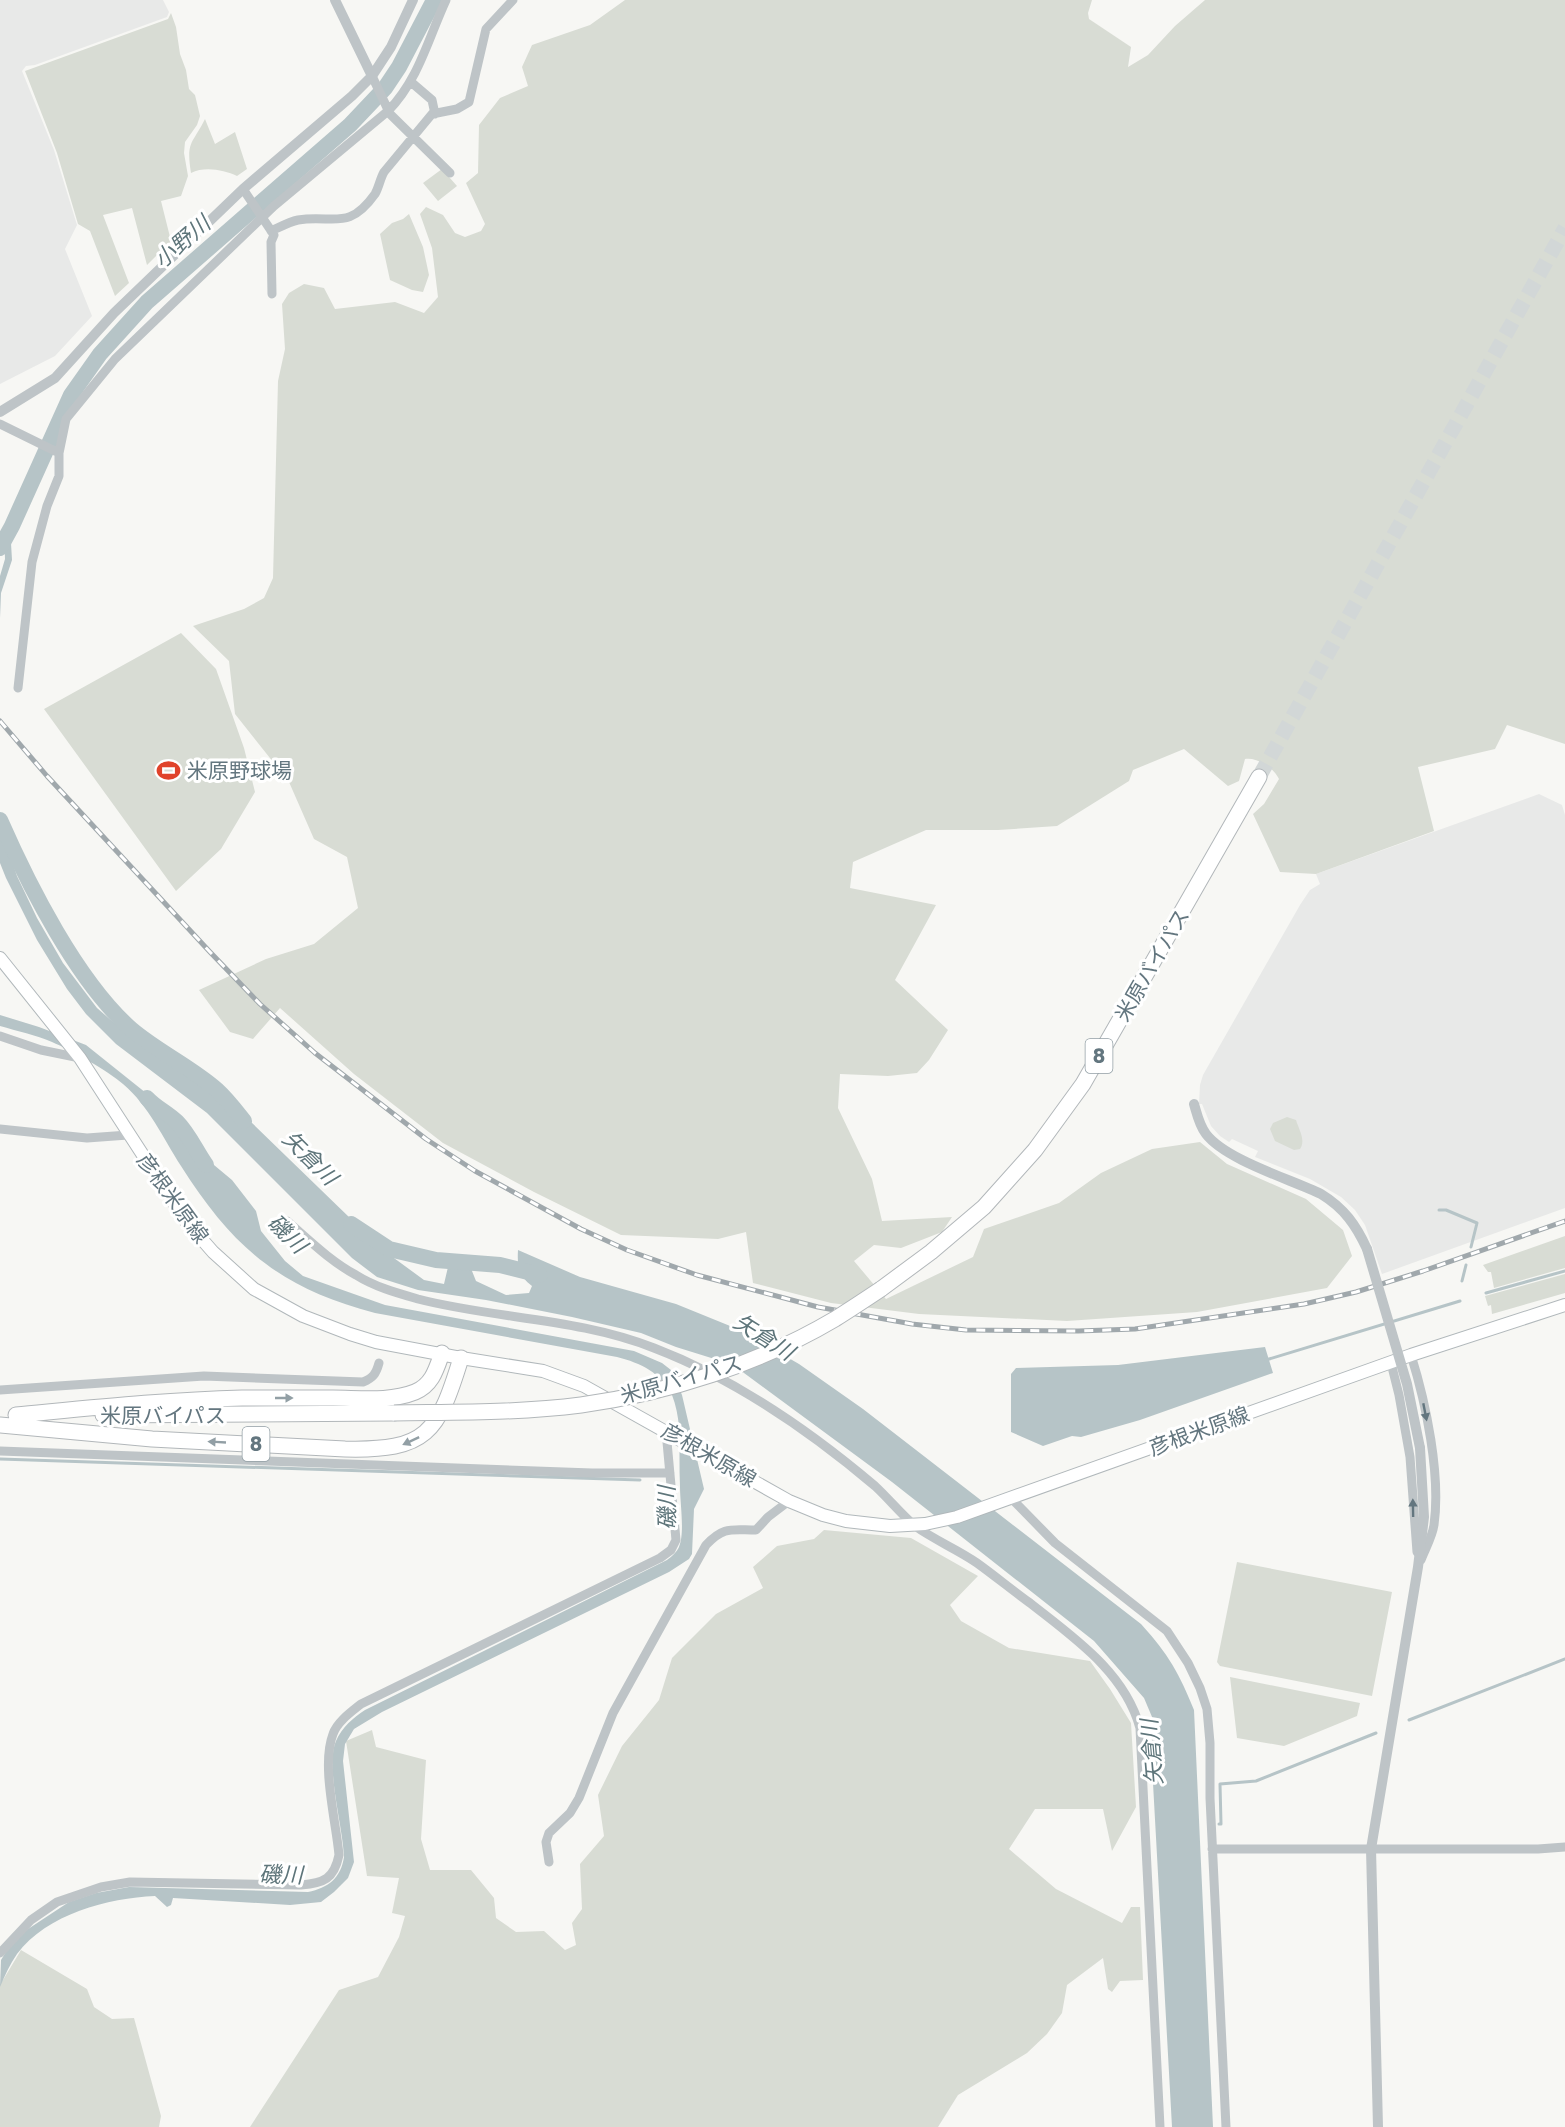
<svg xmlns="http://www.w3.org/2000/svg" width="1565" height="2127" font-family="Poppins,'Noto Sans JP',sans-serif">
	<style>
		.built { fill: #e8e9e8 }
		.green { fill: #d8dcd4 }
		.water { fill: #b6c4c7 }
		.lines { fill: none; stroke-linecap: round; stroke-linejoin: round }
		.stream { stroke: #b6c4c7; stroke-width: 3 }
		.river { stroke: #b6c4c7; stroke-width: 16 }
		.trunk-tunnel { stroke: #d2d7d7; stroke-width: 15; stroke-dasharray: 15 8; stroke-linecap: butt }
		.secondary-casing { stroke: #b1b8bb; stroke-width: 14 }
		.trunk-casing { stroke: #b2b7ba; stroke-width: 17 }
		.minor { stroke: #bec4c7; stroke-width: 9 }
		.tertiary { stroke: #bec4c7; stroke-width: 10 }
		.secondary { stroke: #fff; stroke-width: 12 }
		.trunk { stroke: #fff; stroke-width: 15 }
		.rail-casing { stroke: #a0a8ac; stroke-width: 5 }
		.rail { stroke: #fff; stroke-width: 3; stroke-dasharray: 9; stroke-linecap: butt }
		.trunk-bridge-casing { stroke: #b2b7ba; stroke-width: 17; stroke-linecap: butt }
		.tertiary-bridge { stroke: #bec4c7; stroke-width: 10 }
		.trunk-bridge { stroke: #fff; stroke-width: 15 }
		.oneway { fill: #929fa5 }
		.oneway2 { fill: #63767f }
		.labels { text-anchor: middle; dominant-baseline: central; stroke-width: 6; stroke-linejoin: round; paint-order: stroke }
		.shield { fill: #fff; stroke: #929fa5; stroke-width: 1.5 }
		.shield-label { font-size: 20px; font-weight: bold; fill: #63767f }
		.poi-label { font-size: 21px; fill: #63767f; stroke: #fff; text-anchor: start }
		.street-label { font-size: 21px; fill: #63767f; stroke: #fff }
		.water-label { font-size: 22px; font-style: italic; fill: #5e757a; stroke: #fff }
	</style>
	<rect width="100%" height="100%" fill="#f7f7f4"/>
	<path class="built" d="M0,0H163L169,12L167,17L35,65L26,66L22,71L54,150L77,225L65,249L92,316L55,356L0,384Z
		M1539,794L1562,805L1565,815V1208L1382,1274L1365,1225L1355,1210L1341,1197L1310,1179L1255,1157L1258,1151L1232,1139L1229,1142L1220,1136L1211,1126L1202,1104H1199L1200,1085L1203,1075L1300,905L1310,890L1320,884L1316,874Z"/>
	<path class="green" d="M625,0H1092L1088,13L1089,19L1131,47L1128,67L1148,55L1175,26L1205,0H1565V744L1507,725L1495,749L1418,767L1434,831L1316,874L1280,872L1253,814L1264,804L1279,779C1274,768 1257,757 1245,759L1239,781L1228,786L1184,749L1133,770L1129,781L1057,826L998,830H926L853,862L850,888L936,905L895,980L948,1030L929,1060L917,1073L888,1076L840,1074L838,1108L872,1179L882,1221L952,1217L942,1232L901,1248L874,1245L854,1261L886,1299L973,1257L984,1229L1059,1203L1101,1173L1152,1149L1200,1142L1227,1164L1306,1199L1343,1230L1352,1256L1327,1288L1197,1312L1067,1321L919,1314L831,1303L753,1283L746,1232L718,1239L621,1235L534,1192L443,1143L354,1074L280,1008L253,1039L230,1032L199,990L266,959L314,944L358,908L347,857L314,839L289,782L235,714L229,661L193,626L244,609L264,598L273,578L278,381L285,349L282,304L289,293L304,284L324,288L335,309L395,302L424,313L438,297L432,248L420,214L426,207L443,215L455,233L465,237L481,231L485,224L466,183L478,173L479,125L500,98L528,86L522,67L532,45L590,25Z
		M171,13L176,27L180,54L186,70L189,89L195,95L200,116L197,125L185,142L184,153L188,176L181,196L161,201L171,241L147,265L132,208L103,215L129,283L115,296L90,231L78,224L57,153L25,71L168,19Z
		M205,119L215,144L235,132L247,169L237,176C224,170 205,166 191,173C186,141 192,145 205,119Z
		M442,169L457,186L438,201L423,183Z
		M409,214L423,247L429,275L423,292L412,290L390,280L380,234L392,223L403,219Z
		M181,633L216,669L244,748L255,792L221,849L176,891L44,709Z
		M1287,1117L1296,1120C1299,1130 1306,1140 1300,1149L1294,1150L1275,1141L1270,1129L1273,1123Z
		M1565,1236V1268L1494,1288L1491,1272H1488L1483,1265Z
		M1565,1274V1293L1492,1314L1491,1305L1488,1306L1485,1296Z
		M824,1530L911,1538L978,1576L950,1605L961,1621L1009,1648L1090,1661L1110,1689L1131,1723L1136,1807L1112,1851L1103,1809H1035L1009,1849L1056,1889L1122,1923L1131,1907H1140L1143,1980L1120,1981L1112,1992L1108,1989L1103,1958L1067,1985L1062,2013L1047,2034L1027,2053L958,2095L938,2127H250L339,1990L378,1977L399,1937L405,1916L392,1913L399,1878L367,1876L346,1741L372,1730L376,1747L426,1760L421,1839L430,1870H471L494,1898L496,1918L516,1932L544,1931L565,1950L576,1945L572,1923L582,1909L580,1864L604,1836L598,1795L622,1746L659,1700L672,1658L716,1614L763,1588L753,1567L777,1546L814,1539Z
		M1237,1562L1392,1592L1372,1696L1220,1666L1217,1662Z
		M1230,1677L1360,1703L1357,1716L1284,1746L1237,1738Z
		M21,1950L87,1989L94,2007L112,2019L134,2018L161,2116L159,2127H0V1985Z"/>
	<path class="water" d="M10,526L12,560L1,593L0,618V576L5,559L4,530Z
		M0,835L6,843L17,876L37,918L63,963L97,1008L135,1041L208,1086L251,1122L383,1250L424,1280L444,1284L448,1267L461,1255L471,1259L472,1271L476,1281L506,1295L529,1293L532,1286C519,1276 517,1267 518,1250L580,1277L676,1304L740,1330L799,1364L863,1409L1141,1624C1169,1655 1179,1673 1194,1710L1213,2127H1172L1151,1747L1155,1724L1144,1698L1094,1641L892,1482L744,1373L737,1366L676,1347L641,1333L572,1317L486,1300L418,1290L377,1277L352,1258L207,1113L116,1044L86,1014L67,989L37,940L6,878L0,863Z
		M0,1015L39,1027L86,1045L146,1093L202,1155L232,1180L256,1211L261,1231L285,1261L303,1276L385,1305L634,1351L662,1363L671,1370L682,1395L704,1489L694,1509L692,1554L689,1559L669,1572L382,1712L354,1729L345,1744L343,1761L354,1862L348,1878L334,1892L321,1902L290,1905L173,1898L171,1905L167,1907L155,1896C108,1898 47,1914 17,1954C10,1964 5,1975 0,1987L1,1960L9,1947L25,1931L69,1902L96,1893L129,1887L308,1892C328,1888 341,1878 344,1857C343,1827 325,1765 336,1741C342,1727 353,1718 365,1710L667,1560C671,1557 677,1552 679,1547C685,1533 680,1503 680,1487C679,1467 680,1447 679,1427C678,1416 676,1405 672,1395C661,1373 641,1363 617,1357L375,1313C280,1288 233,1248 181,1166C163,1138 149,1106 123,1084C108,1071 71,1050 52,1042C36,1035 17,1031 0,1026Z
		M1265,1347L1273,1373L1140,1420L1081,1437L1072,1436L1043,1446L1011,1432V1374L1016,1368L1118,1365Z"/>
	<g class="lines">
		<path class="stream" d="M1439,1210H1446L1477,1223L1471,1247
			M1462,1281L1466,1265
			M1486,1293L1565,1271
			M1266,1360L1460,1301
			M0,1459L640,1480
			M1409,1720L1565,1659
			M1219,1824H1221L1220,1784L1256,1781L1376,1733"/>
		<path class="river" d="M0,548L12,526L71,395L100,354L147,302L350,125L385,88L399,67L434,0
			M0,820C29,886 77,981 131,1029C158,1052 191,1067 217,1090C227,1099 236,1111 244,1121
			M147,1098C156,1108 167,1112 177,1122C189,1134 196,1151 206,1165
			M351,1224L389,1249L436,1260L500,1265L540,1275"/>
		<path class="trunk-tunnel" d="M1259,777L1565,228"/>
		<defs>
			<path id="secondary" d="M0,958L80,1058L185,1220L213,1252L254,1289L303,1316L350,1334L376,1342L461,1358L543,1371L584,1386L789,1501L823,1515L846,1521L890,1526L925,1524L957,1517L1411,1355L1565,1305"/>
			<path id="trunk" d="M881,1289L931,1252L984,1207L1035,1150L1083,1084L1259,777
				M16,1415C91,1408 166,1400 242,1398C273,1398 303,1398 333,1398C359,1398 390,1402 415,1392C432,1385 436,1370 442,1353
				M103,1415L394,1413
				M0,1425L152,1439L345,1449C427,1451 438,1433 461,1358"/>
		</defs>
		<use href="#secondary" class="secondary-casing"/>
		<use href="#trunk" class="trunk-casing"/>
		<path class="minor" d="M372,76L390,114L450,173
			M411,82L432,100L435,114
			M243,189L274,235L271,242L272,294
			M271,231C280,227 289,222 298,220C333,214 348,232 375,194C379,187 380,179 384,172L432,114L457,109L469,102L486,29L513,0
			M0,424L59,453
			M18,688L32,562L47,506L59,476V453L66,419L115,359L274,206L388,111C419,79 428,39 446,0
			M0,1036L41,1050L80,1058
			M0,1129L87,1138L128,1135
			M287,1221C309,1240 330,1261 356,1275C375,1287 397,1293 418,1299C495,1319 579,1318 654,1348C735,1379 809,1430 875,1486C889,1499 901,1514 915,1526C934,1540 957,1549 977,1563C995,1576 1012,1590 1030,1603C1073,1637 1125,1672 1140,1728L1160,2127
			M1411,1355C1426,1403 1441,1475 1434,1525C1432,1538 1425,1549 1421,1560
			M1391,1363L1399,1395L1410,1457L1417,1552
			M0,1390L204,1376L363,1382C373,1378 376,1374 379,1363
			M0,1451L592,1473H670
			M1011,1498L1055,1543L1167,1631L1188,1663L1200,1688L1207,1709L1210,1743V1798L1226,2127
			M1212,1849H1538L1565,1847
			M549,1862L546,1842L549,1833L570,1813L579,1798L613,1713L706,1545C724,1526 731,1530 756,1530L768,1517L789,1501
			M0,1953L31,1920L57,1902L101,1887L130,1882L301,1885C324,1883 334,1879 339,1855C336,1821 321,1765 333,1734C337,1722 351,1712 361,1704L660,1558L671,1550L676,1540L666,1431"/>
		<path class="tertiary" d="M335,0L372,76
			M0,412L55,378L114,313L243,189L352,96L372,76L391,47L413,0
			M1194,1104C1197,1114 1199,1125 1206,1134C1226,1160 1290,1179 1321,1194C1344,1208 1356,1225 1367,1249
			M1378,2127L1371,1849L1418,1567L1424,1517L1420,1448"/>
		<use href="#secondary" class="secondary"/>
		<use href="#trunk" class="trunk"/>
		<defs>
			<path id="rail" d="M0,721L47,776L210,952L260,1004L315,1053L426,1139L475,1171L581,1229L627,1250L697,1275L818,1307L912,1324L966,1330L1078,1331L1135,1329L1304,1304L1356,1292L1423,1271L1565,1221"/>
		</defs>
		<use href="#rail" class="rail-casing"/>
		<use href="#rail" class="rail"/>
		<defs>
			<path id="trunk-bridge" d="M394,1413C456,1412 519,1413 581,1405C668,1393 759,1364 835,1319C851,1309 866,1299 881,1289"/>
		</defs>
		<use href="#trunk-bridge" class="trunk-bridge-casing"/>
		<path class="tertiary-bridge" d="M1367,1249L1407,1384L1420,1448"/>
		<use href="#trunk-bridge" class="trunk-bridge"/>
	</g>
	<defs><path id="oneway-solid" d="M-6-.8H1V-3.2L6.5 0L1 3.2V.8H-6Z" transform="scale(1.5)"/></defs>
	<g class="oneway">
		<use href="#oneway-solid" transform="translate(284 1398)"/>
		<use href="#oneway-solid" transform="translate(411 1441) rotate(155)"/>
		<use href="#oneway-solid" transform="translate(217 1442) rotate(-177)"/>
	</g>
	<g class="oneway2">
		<use href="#oneway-solid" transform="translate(1425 1412) rotate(79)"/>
		<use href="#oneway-solid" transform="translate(1413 1508) rotate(-91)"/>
	</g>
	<defs>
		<symbol id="stadium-bare" viewBox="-9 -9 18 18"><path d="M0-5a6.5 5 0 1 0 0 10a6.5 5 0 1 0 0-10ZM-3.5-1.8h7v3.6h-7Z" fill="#e0432b" stroke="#fff" stroke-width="2.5" paint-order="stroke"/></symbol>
	</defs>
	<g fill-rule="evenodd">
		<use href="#stadium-bare" x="152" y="754" width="33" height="33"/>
	</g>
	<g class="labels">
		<g class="shield">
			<rect x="1085.5" y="1039" width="27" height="34" rx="4.5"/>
			<rect x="242.5" y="1427" width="27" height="34" rx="4.5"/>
		</g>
		<g class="shield-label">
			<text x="1099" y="1056">8</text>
			<text x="256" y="1444">8</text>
		</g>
		<g class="poi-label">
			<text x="187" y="770">米原野球場</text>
		</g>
		<g class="street-label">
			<text transform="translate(1152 965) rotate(-60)">米原バイパス</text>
			<text transform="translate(173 1198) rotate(54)">彦根米原線</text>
			<text transform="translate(681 1379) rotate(-16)">米原バイパス</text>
			<text x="163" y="1415">米原バイパス</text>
			<text transform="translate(1199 1431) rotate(-20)">彦根米原線</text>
			<text transform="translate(709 1455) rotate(30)">彦根米原線</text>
		</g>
		<g class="water-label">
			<text transform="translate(182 242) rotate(-41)">小野川</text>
			<text transform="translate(310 1158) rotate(45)">矢倉川</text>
			<text transform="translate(287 1234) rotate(44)">磯川</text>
			<text transform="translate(764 1337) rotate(32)">矢倉川</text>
			<text transform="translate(667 1508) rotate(-91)">磯川</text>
			<text transform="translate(1152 1752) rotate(-95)">矢倉川</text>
			<text transform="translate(281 1875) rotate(1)">磯川</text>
		</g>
	</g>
</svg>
